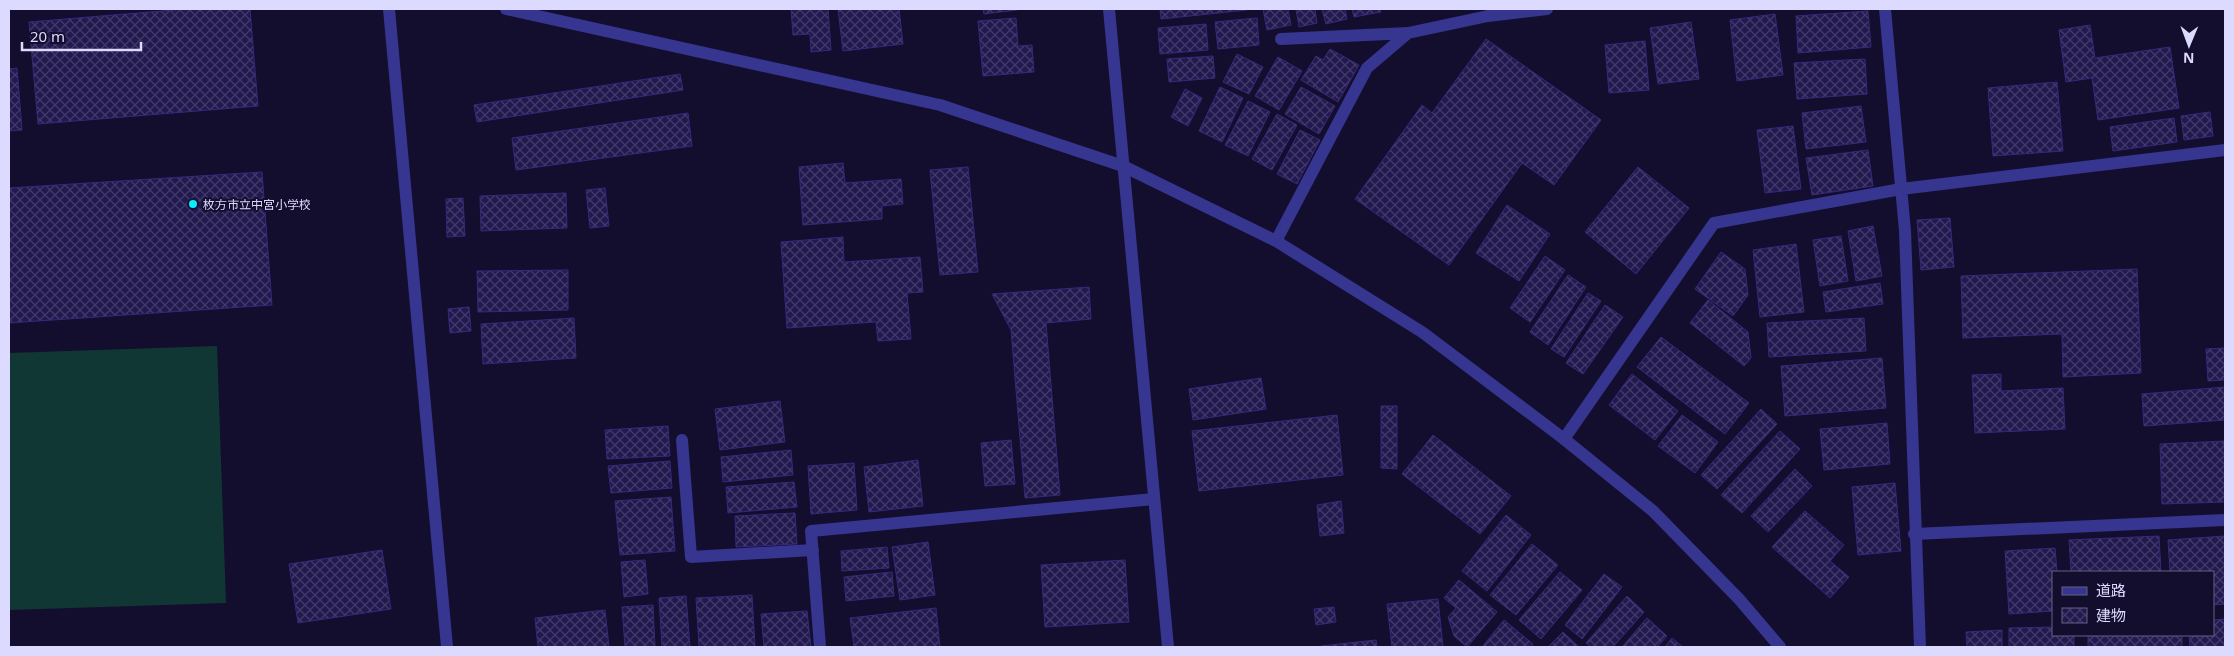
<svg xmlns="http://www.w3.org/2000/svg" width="2234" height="656" font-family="'Noto Sans','Noto Sans JP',sans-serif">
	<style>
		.pitch { fill: #113735 }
		.building { fill: url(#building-cross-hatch); stroke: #37287e }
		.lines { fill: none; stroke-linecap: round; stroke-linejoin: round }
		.service { stroke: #363590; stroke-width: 12 }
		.minor { stroke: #363590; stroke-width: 12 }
		.tertiary { stroke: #363590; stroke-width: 12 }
		.poi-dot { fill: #06eeff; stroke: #130e2d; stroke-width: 2 }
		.labels { text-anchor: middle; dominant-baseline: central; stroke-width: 4; stroke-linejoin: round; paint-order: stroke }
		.poi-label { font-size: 12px; fill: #dddaff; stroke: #130e2d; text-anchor: start }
	</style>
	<defs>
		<pattern id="building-cross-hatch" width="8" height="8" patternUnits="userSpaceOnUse" patternTransform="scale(1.25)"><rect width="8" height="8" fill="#22194f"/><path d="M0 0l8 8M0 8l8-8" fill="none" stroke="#423a69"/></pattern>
	</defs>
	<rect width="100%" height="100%" fill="#130e2d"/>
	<path class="pitch" d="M217,346L226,603L9,610V353Z"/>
	<path class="building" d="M186,9H250L258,106L38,124L29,22Z
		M791,9H828L831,50L811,52L810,34L793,35Z
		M838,9H899L903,44L843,51Z
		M983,9H1016L1017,10L984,14Z
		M1160,9H1247V10L1161,19Z
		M1263,9H1288L1291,25L1267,30Z
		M1296,9H1315L1317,23L1299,27Z
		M1322,9H1345L1347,19L1326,24Z
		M1352,9H1380L1381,12L1354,17Z
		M1868,11L1871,47L1798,53L1796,16Z
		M1775,14L1783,75L1737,81L1730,20Z
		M1016,18L1018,46L1032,45L1034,72L983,76L978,21Z
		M1257,18L1259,45L1218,49L1215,22Z
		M1691,22L1699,79L1658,84L1650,28Z
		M1206,24L1208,50L1160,54L1158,28Z
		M2090,25L2095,58L2170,47L2179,108L2098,120L2092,78L2066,82L2059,30Z
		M1486,39L1601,120L1554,185L1522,163L1449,265L1355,199L1422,105L1432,113Z
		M1645,41L1649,90L1609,93L1605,45Z
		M1330,49L1359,65L1338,102L1301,80L1316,56L1323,60Z
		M1237,54L1263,67L1249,94L1223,82Z
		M1213,56L1215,78L1169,82L1167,59Z
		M1278,57L1302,71L1279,110L1255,96Z
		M1865,59L1867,94L1797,99L1794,63Z
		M17,68L22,130L9,131V69Z
		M680,74L683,90L477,122L474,105Z
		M2057,82L2063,151L1993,156L1988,88Z
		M1220,87L1243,98L1222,142L1199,131Z
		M1301,87L1335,106L1319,134L1285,114Z
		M1185,89L1202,98L1188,126L1171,117Z
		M1248,101L1270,112L1248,156L1225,145Z
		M1861,106L1866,142L1806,149L1802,113Z
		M2210,112L2213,136L2184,140L2181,116Z
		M688,113L692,146L516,170L512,138Z
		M1277,114L1297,125L1272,170L1252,159Z
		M2174,118L2177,142L2113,151L2110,127Z
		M1793,126L1801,189L1765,193L1757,130Z
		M1300,130L1320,140L1297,184L1277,174Z
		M1868,150L1873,186L1812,195L1806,158Z
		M843,163L845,183L901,179L903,204L882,206V219L803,225L799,167Z
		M968,167L978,272L940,275L930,170Z
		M1638,167L1689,208L1636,274L1585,232Z
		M262,172L272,305L9,323V188Z
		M605,188L609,226L590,228L586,190Z
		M566,193L567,228L481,231L480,196Z
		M463,198L465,236L447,237L446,199Z
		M1507,205L1550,234L1519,281L1476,253Z
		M1950,218L1954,267L1921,270L1917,220Z
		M1873,226L1882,276L1856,281L1848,231Z
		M1841,236L1848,281L1820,286L1813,240Z
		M843,237L844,262L920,257L923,292L907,293L911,339L878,341L876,322L787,328L781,242Z
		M1796,244L1804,312L1760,317L1753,250Z
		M1721,252L1745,269L1748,295L1733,316L1695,289Z
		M1545,256L1565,270L1530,322L1510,308Z
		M2137,269L2141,373L2063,377L2062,334L1963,338L1961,276Z
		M568,270V310L478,312L477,271Z
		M1568,275L1586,287L1548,345L1530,332Z
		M1880,283L1883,304L1826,312L1823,292Z
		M1089,287L1091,319L1046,323L1060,495L1025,498L1011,330L992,294Z
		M1588,293L1601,301L1564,357L1551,349Z
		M1708,300L1748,332L1751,358L1744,366L1690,323Z
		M1605,305L1623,317L1583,374L1566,363Z
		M469,307L471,331L450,333L448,309Z
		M574,318L576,358L483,364L481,324Z
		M1864,318L1866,351L1769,357L1767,323Z
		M1661,337L1749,403L1725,434L1637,367Z
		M2225,348V380L2208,381L2206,349Z
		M1882,358L1886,408L1785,416L1781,366Z
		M1632,374L1678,411L1655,440L1609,405Z
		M2001,374V391L2063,388L2065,429L1975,433L1972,375Z
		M1261,378L1266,409L1193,420L1189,389Z
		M2225,387V420L2144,426L2142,394Z
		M780,401L785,442L720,450L715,409Z
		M1381,406H1397V469L1381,468Z
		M1761,409L1777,424L1717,489L1701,475Z
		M1337,415L1343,475L1199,491L1192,431Z
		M1682,415L1718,442L1695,473L1658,446Z
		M1887,423L1890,464L1824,470L1820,429Z
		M668,426L670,456L607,459L605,430Z
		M1780,431L1800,449L1742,513L1721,495Z
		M1433,435L1511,496L1480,534L1402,474Z
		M1011,440L1015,484L985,486L981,443Z
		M2225,441V502L2162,504L2160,444Z
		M791,450L793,475L723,482L721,457Z
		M918,460L923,506L869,512L864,467Z
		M670,461L672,488L611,493L608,466Z
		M854,463L857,510L811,514L808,466Z
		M1795,469L1812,486L1768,532L1751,516Z
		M794,482L797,507L728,513L726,487Z
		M1895,483L1901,551L1858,555L1852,487Z
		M671,497L675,551L620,555L615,501Z
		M1341,501L1344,533L1320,536L1317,505Z
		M1805,511L1844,545L1830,561L1849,577L1830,598L1772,547Z
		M795,513L797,544L736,547L735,516Z
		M1506,515L1531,535L1487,591L1462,571Z
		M2159,536L2161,572H2071L2069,540Z
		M2225,536V604L2213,605V572H2170L2168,540Z
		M928,542L935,595L900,600L892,547Z
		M1532,544L1558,565L1516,615L1490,595Z
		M887,547L889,568L842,571L841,551Z
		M2055,548L2057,572H2053V611L2009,614L2005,551Z
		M382,550L391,609L298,623L289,564Z
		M645,560L648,594L624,597L621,562Z
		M1125,560L1129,622L1045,627L1041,565Z
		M892,572L894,596L846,601L844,577Z
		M1560,572L1582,590L1541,639L1519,620Z
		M1604,574L1622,587L1582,639L1565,625Z
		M1459,580L1497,612L1467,647L1454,636L1448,617L1456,608L1444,598Z
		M752,595L755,647H699L696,598Z
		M686,596L690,647H662L659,598Z
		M1627,596L1644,612L1613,647H1591L1586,643Z
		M1438,599L1443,647H1392L1387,604Z
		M653,605L655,647H625L622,607Z
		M1334,607L1336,622L1316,625L1314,609Z
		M936,608L940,647H854L850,618Z
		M605,610L609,647H538L535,618Z
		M807,611L811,647H764L761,614Z
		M1647,618L1667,636L1657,647H1622Z
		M2225,619V647H2190L2189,635H2213V620Z
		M1504,620L1533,644L1531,647H1482Z
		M2053,627V635H2074V647H2009V628Z
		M2002,630V647H1967L1966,632Z
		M1563,632L1579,647H1548Z
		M2088,635H2182V647H2088Z
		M1672,638L1683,647H1665Z
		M1376,640L1377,647H1321V646Z"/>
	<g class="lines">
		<path class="service" d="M1281,39L1408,33
			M1276,241L1367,68L1408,33L1488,16L1547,9
			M1914,534L2225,520"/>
		<path class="minor" d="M389,9L447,647
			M506,9L940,105L1123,166
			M1885,9L1905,231L1920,647
			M1564,439L1714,223L1901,189L2225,150
			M682,440L691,557L813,550
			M820,647L811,531L1154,499"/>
		<path class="tertiary" d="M1109,9L1168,647
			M1123,166L1276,241L1422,332L1564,439L1653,511L1739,599L1780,647"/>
	</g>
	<circle class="poi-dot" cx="193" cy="204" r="5"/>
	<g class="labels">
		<g class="poi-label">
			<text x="203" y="204">枚方市立中宮小学校</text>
		</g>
	</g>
	<rect width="2234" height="656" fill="none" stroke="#dddaff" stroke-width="20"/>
	<rect x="2052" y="571" width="162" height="65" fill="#130e2d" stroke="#646081"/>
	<rect x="2062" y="587" width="25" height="8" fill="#363590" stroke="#646081"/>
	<text x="2096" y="596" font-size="15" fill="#dddaff">道路</text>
	<rect x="2062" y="608" width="25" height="15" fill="url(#building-cross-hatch)" stroke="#646081"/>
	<text x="2096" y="621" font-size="15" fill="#dddaff">建物</text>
	<g transform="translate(2189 45) rotate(181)" stroke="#130e2d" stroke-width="4" paint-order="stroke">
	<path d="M0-4L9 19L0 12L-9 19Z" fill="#dddaff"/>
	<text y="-8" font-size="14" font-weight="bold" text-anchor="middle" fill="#dddaff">N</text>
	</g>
	<path d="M22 42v8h119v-8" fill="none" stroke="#dddaff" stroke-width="2.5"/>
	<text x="30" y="42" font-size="15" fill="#dddaff" stroke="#130e2d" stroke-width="4" paint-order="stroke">20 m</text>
</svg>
